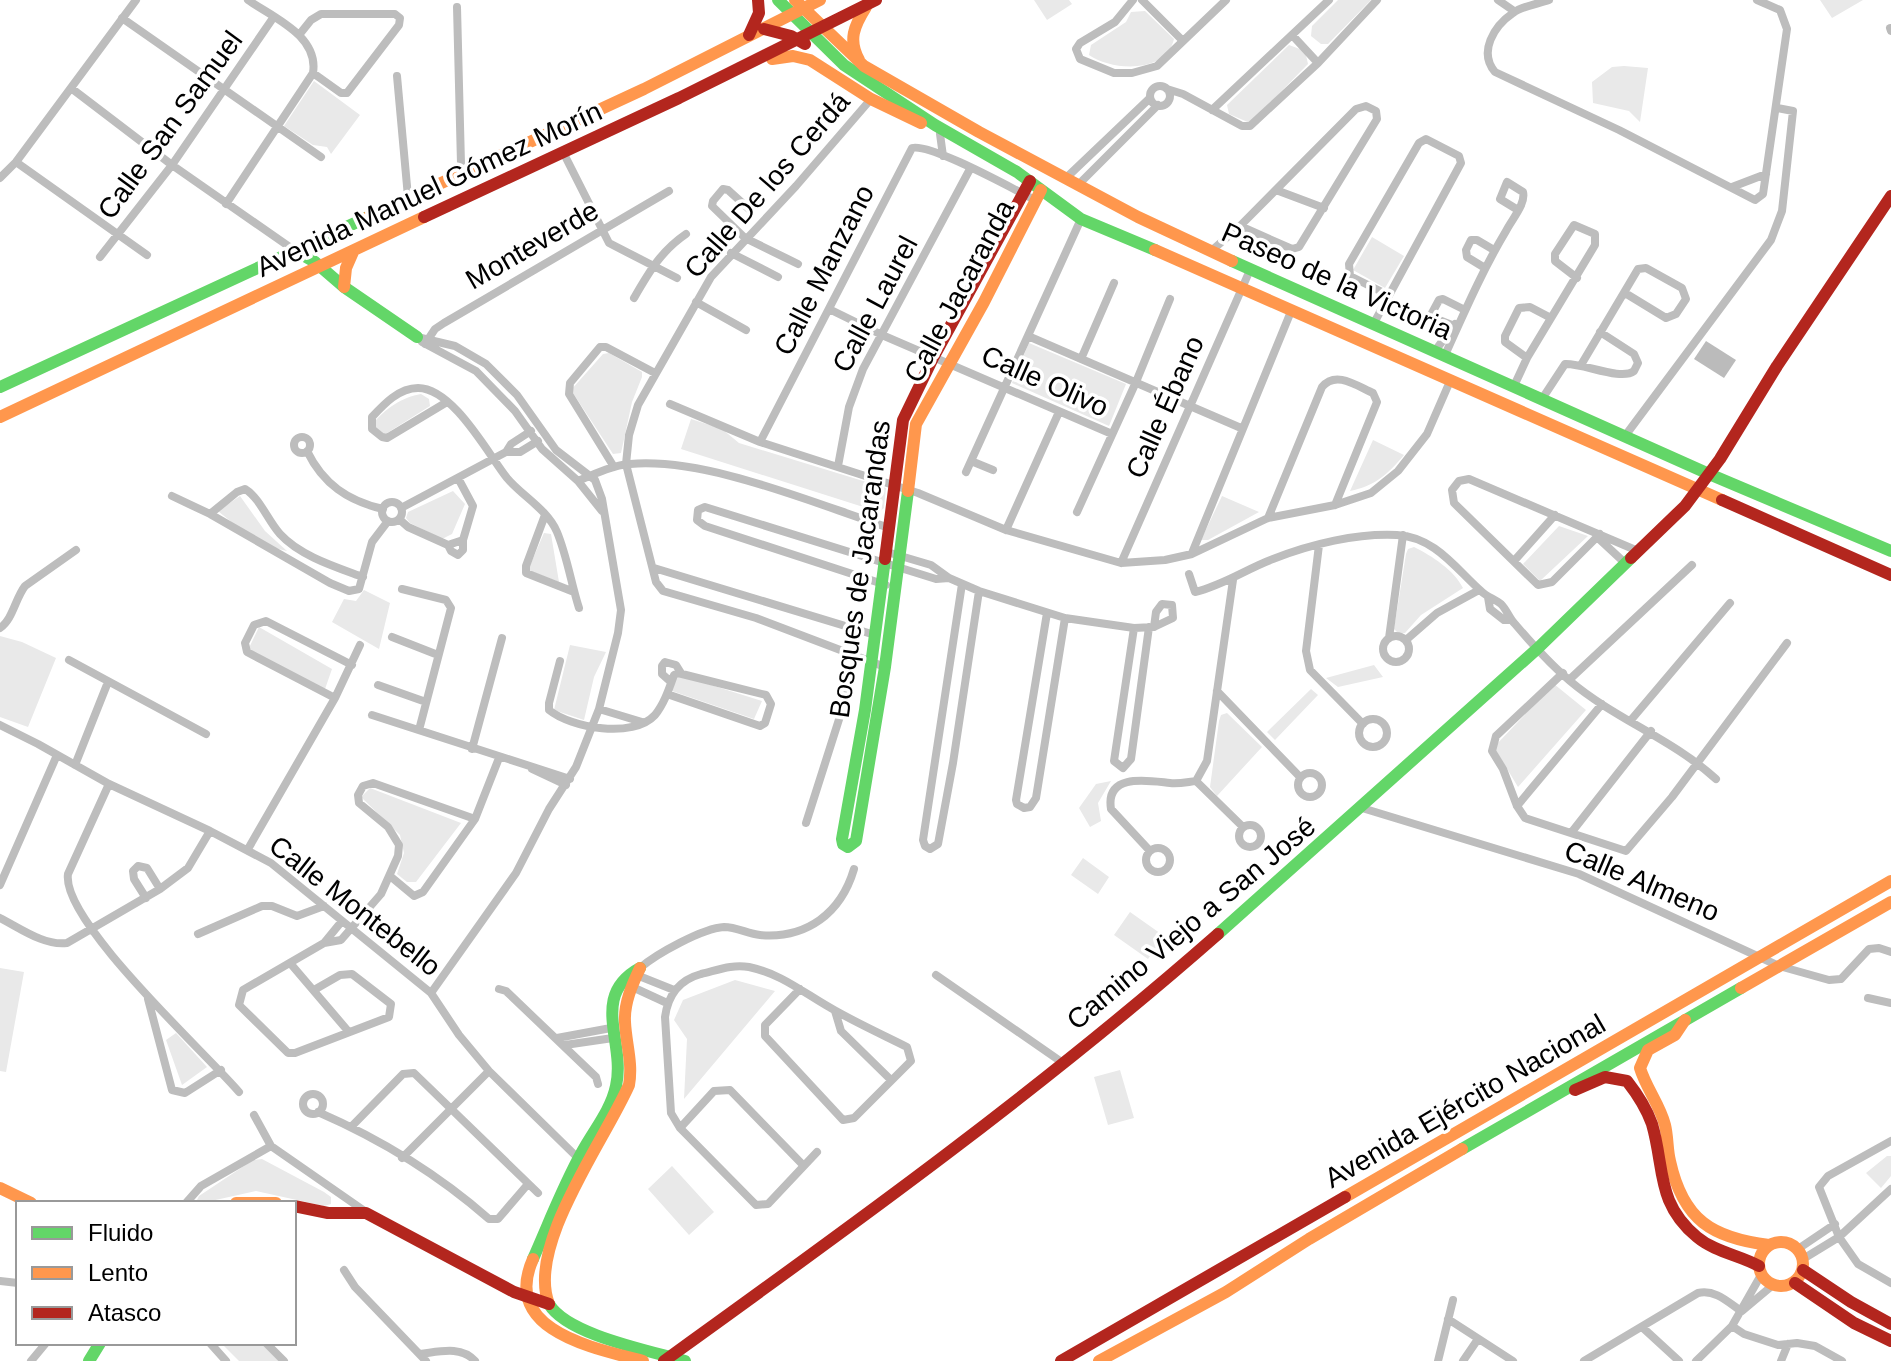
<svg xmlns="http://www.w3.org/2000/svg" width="1891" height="1361" font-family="Helvetica,sans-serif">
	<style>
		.green { fill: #e9e9e9 }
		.water { fill: #bbb }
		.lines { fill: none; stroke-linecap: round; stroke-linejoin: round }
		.canal { stroke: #bbb; stroke-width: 8 }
		.street { stroke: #bdbdbd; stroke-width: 8 }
		.fast { stroke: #63d668; stroke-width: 12 }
		.slow { stroke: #ff974d; stroke-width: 12 }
		.jam { stroke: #b3261e; stroke-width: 12 }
		.labels { text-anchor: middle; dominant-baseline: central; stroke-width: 7; stroke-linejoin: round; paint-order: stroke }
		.street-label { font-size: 28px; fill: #000; stroke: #fff }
	</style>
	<rect width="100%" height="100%" fill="#fff"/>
	<path class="green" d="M1034,0H1069L1072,4L1047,20Z
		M1338,0H1371L1328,44H1321L1311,36L1312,26Z
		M1820,0H1863L1832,18Z
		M1145,11L1174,39C1166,74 1112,71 1089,55L1091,45L1126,22L1131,12Z
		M1289,45L1305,51L1308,64L1250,123L1229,114L1227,105Z
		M1624,66L1648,68L1640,122L1629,111L1593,103L1592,82L1612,67Z
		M314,81L360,115L331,154L327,147L313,145L284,126Z
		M1372,237L1404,256L1385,288L1353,270Z
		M1029,343L1126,384L1109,426L1012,383Z
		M609,353L642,372V377L632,402L621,453L613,454L571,390L603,354Z
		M421,394L429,399L430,406L384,435L374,429L373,424C384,409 403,397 421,394Z
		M691,419L722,429L739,443L886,488L884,508L879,512L681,449Z
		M1373,440L1404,455C1388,474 1375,486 1350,491Z
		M453,491L465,504L452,534L442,539L410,523L406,518L408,512Z
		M240,496L265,531L287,551C263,547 237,527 218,511Z
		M1222,496L1259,512L1208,540H1201Z
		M1559,526L1588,536L1540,581L1523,564Z
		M544,533L551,534L559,582L528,570Z
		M1414,547C1432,556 1454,570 1463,588L1421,615L1405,633H1398L1394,629L1406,554L1408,549Z
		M364,590L390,603L379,649L332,622L344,599L356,601Z
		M259,627L332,669L325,689L248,650Z
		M0,636L22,642L56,658L28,727L0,717Z
		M570,645L606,652L594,677L584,720L554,710Z
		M1374,665L1383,677L1338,687L1326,678Z
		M676,674L762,701L754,719L672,691Z
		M1554,684L1586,710L1518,787L1494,747Z
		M1311,689L1318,695L1275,740L1267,732Z
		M1227,713L1262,747L1217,796L1210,787L1219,721L1221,715Z
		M1111,781L1098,803L1101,821L1090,827L1079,808L1096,784Z
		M370,788L461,823L416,882H407L397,874L404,853L400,835L361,797Z
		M1083,858L1109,877L1098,894L1071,875Z
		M1130,912L1164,936L1148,959L1114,935Z
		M0,968L24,972L6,1072L0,1071Z
		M735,980L775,991L684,1099L687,1039L674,1020L683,1000Z
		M176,1033L207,1067L182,1085L166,1040Z
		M1120,1070L1134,1118L1108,1125L1094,1077Z
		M1887,1156H1891V1176L1881,1188L1866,1173Z
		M262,1159L324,1192L331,1197V1204L324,1206L256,1191L202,1203L197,1200L199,1196L253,1160Z
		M672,1166L714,1212L689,1235L648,1189Z
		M221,1343H261L279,1361H239Z"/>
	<path class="water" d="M1706,341L1736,360L1724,378L1694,359Z"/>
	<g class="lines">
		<path class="canal" d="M1890,28L1891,31"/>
		<path class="street" d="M1133,0L1115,22L1080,43L1076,49L1080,59L1114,73H1132L1157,66L1226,0
			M1142,0L1183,41
			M1498,0L1514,11
			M1549,0C1538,4 1522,6 1513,13C1494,26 1478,52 1495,72L1619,130L1755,200L1763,194L1787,29L1780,10L1757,0
			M457,7L461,164L464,172
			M122,18L321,157
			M299,35L311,20L321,14H395L400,18L399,25L347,93H341L313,73
			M1293,36L1318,63
			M397,76L408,197
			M1150 96a10 10 0 1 1 20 0a10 10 0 1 1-20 0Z
			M71,88L172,165L294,250
			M1167,89L1183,94L1242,126H1250L1318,63L1377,0
			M871,99L796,186L711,277L638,405L629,435L626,464L656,582L663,591L756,618L885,667
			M1212,110L1329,0
			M940,134L943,156
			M563,152L609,243L677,278
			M16,162L147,255
			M0,178L16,162L136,0
			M1066,178L1150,98
			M1078,185L1158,105
			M1732,187L1766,174
			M1276,190L1324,208
			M226,204L313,73C319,36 274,18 248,0
			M749,209L728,190L723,189L713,201L712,206L745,238L798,264
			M1210,252L1240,226L1356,109L1366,106L1376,111L1377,119L1299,247L1292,249L1240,226
			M731,253L778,277
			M100,257L172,165L273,18
			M1485,268L1467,257L1466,250L1471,240H1477L1494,250
			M634,298C649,272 661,251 686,234
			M696,302L746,330
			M829,309L882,335L1112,434
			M1374,323L1461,163L1459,156L1426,139L1419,143L1349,264L1350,276L1388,295
			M1457,327L1434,318L1432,313L1439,300L1443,299L1465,310
			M1028,336L1241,428
			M417,337L455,346L486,364L517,395L556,450L595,480L602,499L621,610L618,633L599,709L576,767L549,809L516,873L431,993
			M422,342L476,371L515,411L542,449L578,481L602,511
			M425,344L435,329L444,323L669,191
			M1435,351L1455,324
			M1445,355C1464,313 1482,271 1506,231C1512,219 1526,204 1523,192L1507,182L1500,199L1518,210
			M1527,358L1505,342V336L1519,308L1530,307L1551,318
			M1081,359L1114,283
			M1581,365L1638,269L1646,268L1682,288L1686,299L1676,314L1666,318L1625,293
			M1514,386L1527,358L1595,245V234L1574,225L1555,254V261L1577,278
			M1542,399L1565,364C1583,363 1621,381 1634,371L1638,363L1634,354L1600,332
			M447,402L387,438L382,437L372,429V417C384,404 399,388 418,388C453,388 488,454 507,478C522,496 547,509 557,532C567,556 571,583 579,608
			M670,404L760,442L918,493L1006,530L1121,563L1165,560L1192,554L1268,518L1335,505L1371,493L1398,471L1427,434L1451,379
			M1625,436L1771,240L1782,211L1793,111L1777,108
			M294 445a8 8 0 1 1 16 0a8 8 0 1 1-16 0Z
			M760,442L912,148C931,143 1013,189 1035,200
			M307,451C323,484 348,501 383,509
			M506,452H520L538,441
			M971,461L993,470
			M838,466L849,407L863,369L970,169
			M614,467L569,394L570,383L600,347H606L655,373
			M966,472L1081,219
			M578,481C594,474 613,465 630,464C707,457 815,504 890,528
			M172,496L210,514L330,583L349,591L359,589L372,542L388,521
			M382 512a10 10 0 1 1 20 0a10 10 0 1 1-20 0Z
			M401,508L506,452L511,444L531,431
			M1077,512L1136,382L1170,299
			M210,514L237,492L245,489C260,498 268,521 280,534C300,556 336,567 363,577
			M545,515L526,566V573L574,592
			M1268,518L1322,387C1336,370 1357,386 1373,393L1377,402L1335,505
			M399,519L408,527L448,545L463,540L473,506L458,478
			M1006,530L1059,412
			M1600,534L1552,582L1538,585L1454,503L1452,490L1459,481L1469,479L1638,551
			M1597,537L1625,563
			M448,545L451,551L458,555L463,550V540
			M1319,545L1306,651L1310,670L1363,724
			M887,552L931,565L949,578L979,591L1065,618L1134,628L1154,627L1173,618L1172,605L1162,604L1156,612L1154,627
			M1192,553L1292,309
			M1514,561L1555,515
			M1121,563L1250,270
			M654,568L875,635
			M1189,574L1195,592C1224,585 1246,569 1273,559C1311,544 1357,533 1397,535C1435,537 1456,569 1481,591C1487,597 1495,599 1501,604C1507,610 1509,618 1515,624C1532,644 1550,664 1570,681C1615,719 1672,739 1716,779
			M962,584L923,840L925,846L930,849L938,844L953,763L979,591
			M886,585L705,526L697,520L698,510L705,507L936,579L949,578
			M402,589L446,600L451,608L419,730
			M1488,597L1490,609L1504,620H1511
			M1047,613L1016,800L1017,804L1024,808L1030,807L1036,798L1065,618
			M0,628C13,619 15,599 25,586L76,550
			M1134,628L1114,761L1123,768L1131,759L1149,627
			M1383 649a13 13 0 1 1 26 0a13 13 0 1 1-26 0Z
			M392,637L438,655
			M1389,638L1403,535
			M1406,640L1437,613L1479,590
			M69,660L206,734
			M560,661L549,703V710C571,728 633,739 655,715C664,704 669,689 674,675L678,673L766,695L771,704L765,723L760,726L667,694
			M1563,673L1496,736L1492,751L1503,769L1517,806L1525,818L1626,851L1672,797L1787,643
			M1569,680L1692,565
			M671,682L662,674V666L665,662L676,665L681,673
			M378,685L426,702
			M1217,691L1300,777
			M335,698L247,652L245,643L254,625L266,621L352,665
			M599,709L642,722
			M372,715L570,779
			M1359 733a14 14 0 1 1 28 0a14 14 0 1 1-28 0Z
			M1631,720L1730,603
			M0,725L38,744L109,784L210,831L271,863L431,993L459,1035L489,1071L580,1160
			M472,749L502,638
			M75,765L108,682
			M532,769L566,785
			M1298 785a12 12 0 1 1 24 0a12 12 0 1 1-24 0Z
			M1196,781L1207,761L1233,580
			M1196,781L1243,827
			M109,784L68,874C61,921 206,1053 239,1092
			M1517,806L1602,704
			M1362,808L1579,874L1779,966L1829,980L1841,979L1869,949L1879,948L1891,952
			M806,823L849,688
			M1239 836a11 11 0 1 1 22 0a11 11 0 1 1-22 0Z
			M1571,833L1651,731
			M1146 860a12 12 0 1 1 24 0a12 12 0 1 1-24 0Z
			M248,849L335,698L360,645
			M1150,851L1111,809C1105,772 1150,781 1170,783C1179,784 1187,782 1196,781
			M390,876L414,896L423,892L475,819L499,758
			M0,885L57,755
			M146,898L134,879L133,871L138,866L147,868L160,889
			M0,918C20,928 44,946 67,943L160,889L188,868L210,831
			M198,934L262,906H272L297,916L324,906
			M324,943L342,921
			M290,963L348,1031
			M640,968C656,954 703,928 724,927C737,927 748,934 760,935C807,939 841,913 854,869
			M634,974L674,990
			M936,975L1063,1063
			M628,985L667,1003
			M499,989L506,991L596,1077L598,1084
			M800,989L765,1025V1036L843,1120L854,1118L911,1061L907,1047C883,1035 859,1024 836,1011C806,995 783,974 749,967C732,964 718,970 701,974C679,980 668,995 665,1017L671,1113L680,1128L756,1205L768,1204L817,1152
			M314,990L340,975L352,974L391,1004L389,1017L295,1053H288L239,1005L243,990L324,943L341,940L381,894L398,856L399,845L388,827L359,803L358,795L363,786L373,783L475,819
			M1868,998L1891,1003
			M148,999L172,1090L185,1093L221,1070
			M835,1011L841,1031L891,1080
			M557,1038L611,1028
			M565,1045L613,1038
			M303 1104a10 10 0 1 1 20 0a10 10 0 1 1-20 0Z
			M318,1112C380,1139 439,1175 489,1219H498L528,1184
			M254,1115L271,1146L366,1212
			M351,1127L403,1074L414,1073L538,1193
			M680,1128L714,1091L730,1090L803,1165
			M1891,1141L1828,1176L1819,1187L1839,1237L1858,1264L1891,1283
			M402,1158L489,1071
			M186,1203L201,1186L271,1146
			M1798,1249L1835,1224
			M1803,1259L1839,1237L1891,1189
			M344,1270L355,1287L426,1361
			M0,1281L18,1283
			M1742,1311L1773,1285
			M1448,1319L1513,1361
			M1732,1326L1744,1334L1778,1345L1797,1343L1815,1346L1842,1361
			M1642,1327L1679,1361
			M210,1343L226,1361
			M266,1343L284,1361
			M420,1354C438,1352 461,1345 475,1361
			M31,1361L46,1343
			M1438,1361L1453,1300
			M1463,1361L1478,1339
			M1584,1361L1698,1293C1715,1289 1728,1302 1741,1311
			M1696,1361L1732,1326L1761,1275
			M1781,1361L1788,1344"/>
		<path class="fast" d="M778,0L844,65L935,125L1017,172L1081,219L1155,250
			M294,250L315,262L344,287L417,337
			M1232,261L1709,474L1891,551
			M0,387L368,217
			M885,559L865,710L842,839L843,844L848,847L856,841L885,667L908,491
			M1218,934L1537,649L1631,558
			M1462,1149L1741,988
			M533,1259C549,1223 563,1186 582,1152C594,1130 611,1110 616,1086C626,1042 589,996 640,968
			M549,1304C567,1335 651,1351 685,1361
			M89,1361L100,1343"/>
		<path class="slow" d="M795,0L864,66L979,132L1138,217L1232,261
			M772,59L793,56L810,60L871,99L921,123
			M859,60C848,40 854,26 866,7
			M368,217L644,89L820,0
			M1155,250L1722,500
			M344,287L346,268L353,252
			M0,417L424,217
			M908,491L916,424L984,302L1041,190
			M1741,988L1891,902
			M1685,1020L1675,1035L1648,1050L1640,1068C1646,1088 1660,1105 1665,1125C1668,1137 1667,1149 1670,1161C1683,1220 1712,1238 1769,1245
			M0,1188L31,1203
			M1345,1197L1891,881
			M236,1203H276
			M1759 1264a22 22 0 1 1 44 0a22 22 0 1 1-44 0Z
			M533,1259C501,1331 594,1348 643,1361
			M549,1304C526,1246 605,1140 629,1085C633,1063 626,1044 625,1022C624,1003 632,985 640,968
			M1099,1361L1226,1292L1309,1239L1462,1149"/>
		<path class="jam" d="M764,29L791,36L805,44
			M749,35L759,13L758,0
			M424,217L679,98L876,0
			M1722,500L1891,575
			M1631,558L1685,506L1720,459L1777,366L1891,196
			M885,559L903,420L934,356L1030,181
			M1575,1090L1605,1077L1627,1081C1638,1095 1646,1107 1652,1124C1665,1169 1656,1203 1697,1237C1715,1252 1739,1255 1759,1266
			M294,1206L328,1213H366L514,1292L549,1304
			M1803,1270L1851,1302L1891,1324
			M1795,1283L1854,1323L1891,1341
			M664,1361C853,1225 1043,1088 1218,934
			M1061,1361L1345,1197"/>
	</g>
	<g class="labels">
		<g class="street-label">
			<text transform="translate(170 125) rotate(-54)">Calle San Samuel</text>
			<text transform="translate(767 185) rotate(-49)">Calle De los Cerdá</text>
			<text transform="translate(429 189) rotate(-25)">Avenida Manuel Gómez Morín</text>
			<text transform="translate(532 245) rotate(-30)">Monteverde</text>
			<text transform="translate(824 270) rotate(-63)">Calle Manzano</text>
			<text transform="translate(1337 281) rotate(24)">Paseo de la Victoria</text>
			<text transform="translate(959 291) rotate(-62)">Calle Jacaranda</text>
			<text transform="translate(875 304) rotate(-62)">Calle Laurel</text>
			<text transform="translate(1045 381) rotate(24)">Calle Olivo</text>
			<text transform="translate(1165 407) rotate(-66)">Calle Ébano</text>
			<text transform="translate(860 569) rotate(-82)">Bosques de Jacarandas</text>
			<text transform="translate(1642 881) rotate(23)">Calle Almeno</text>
			<text transform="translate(355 906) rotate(38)">Calle Montebello</text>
			<text transform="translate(1191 923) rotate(-40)">Camino Viejo a San José</text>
			<text transform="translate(1465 1101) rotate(-30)">Avenida Ejército Nacional</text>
		</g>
	</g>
	<rect x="16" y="1201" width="280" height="144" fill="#ffffff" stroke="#999999" stroke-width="2"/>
	<rect x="32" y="1227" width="40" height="12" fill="#63d668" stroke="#999999" stroke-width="2"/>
	<text x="88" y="1241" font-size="24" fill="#000000">Fluido</text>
	<rect x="32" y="1267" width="40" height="12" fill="#ff974d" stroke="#999999" stroke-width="2"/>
	<text x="88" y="1281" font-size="24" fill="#000000">Lento</text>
	<rect x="32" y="1307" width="40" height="12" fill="#b3261e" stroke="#999999" stroke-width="2"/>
	<text x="88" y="1321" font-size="24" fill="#000000">Atasco</text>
</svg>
